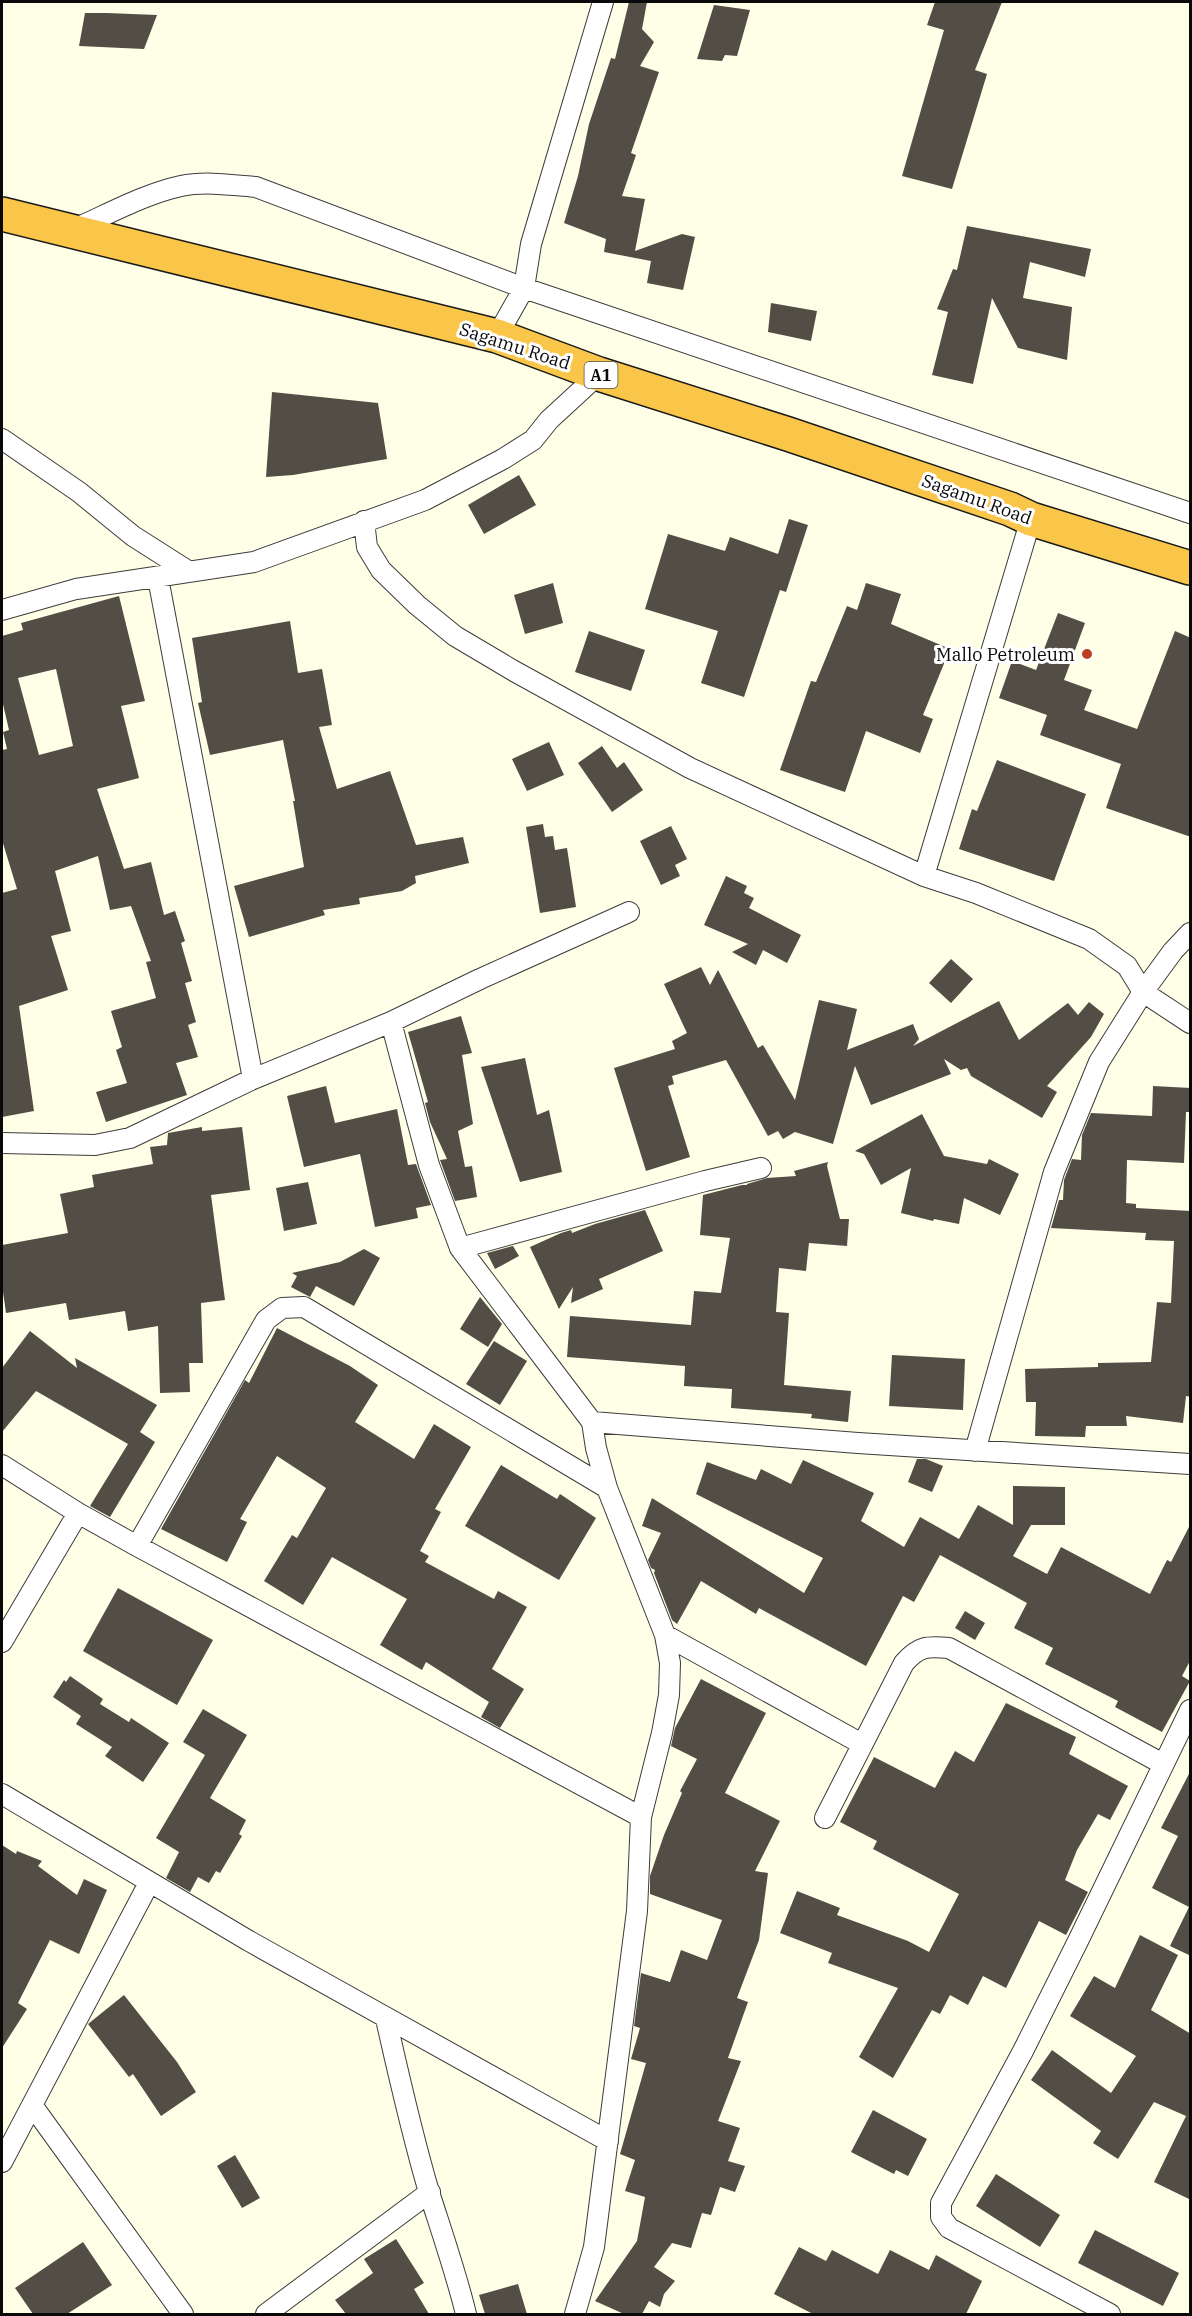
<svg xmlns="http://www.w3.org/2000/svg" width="1192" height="2316" font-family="'IBM Plex Serif',serif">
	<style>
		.building { fill: #524e46; fill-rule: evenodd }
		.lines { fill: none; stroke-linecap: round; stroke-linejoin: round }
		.street-casing { stroke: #3c3c3c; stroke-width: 22 }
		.highway-casing { stroke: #1a1a1a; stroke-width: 36 }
		.street { stroke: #fff; stroke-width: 20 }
		.highway { stroke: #f9c64a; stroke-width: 33 }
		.poi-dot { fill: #bc3f1f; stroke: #fff; stroke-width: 2 }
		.labels { text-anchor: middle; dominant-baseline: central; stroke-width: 6; stroke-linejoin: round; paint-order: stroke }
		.shield { fill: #fff; stroke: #535353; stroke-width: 1.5 }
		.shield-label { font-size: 16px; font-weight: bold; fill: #090909 }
		.street-label { font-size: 18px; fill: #090909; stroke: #fff }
		.poi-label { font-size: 18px; fill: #090909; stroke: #fff; text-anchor: end }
	</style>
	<rect width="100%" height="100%" fill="#feffe6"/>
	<path class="building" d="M629,2H647L642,29L654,42L640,66L659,72L631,153L636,155L622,196L645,199L635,251L682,234L695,237L683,290L647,283L651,261L604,252L606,239L564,223L578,176L589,124L611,58L615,59Z
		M935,2H1002L975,70L987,74L952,189L902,176L944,30L927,25Z
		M714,5L750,10L737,56L725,55L722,61L697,59Z
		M85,13H107L157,15L144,49L79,46Z
		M967,226L1091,249L1085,277L1030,262L1023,298L1072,307L1067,360L1018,348L992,298L973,384L932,375L948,312L937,309L953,269L957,270Z
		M771,303L817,311L811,341L768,332Z
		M272,392L378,403L387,459L293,475L266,477Z
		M519,475L536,505L484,534L468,505Z
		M789,519L808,525L786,592L780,590L744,697L701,683L718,631L645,609L668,534L725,551L730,537L778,554Z
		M553,583L563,623L525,634L514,595Z
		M866,583L901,594L891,624L950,649L923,715L933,719L920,753L866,731L845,792L780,770L811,681L816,682L847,606L857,610Z
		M119,596L145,701L121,706L139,778L97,789L124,869L151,862L164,915L175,911L185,941L181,943L192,981L185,983L196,1022L188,1025L198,1057L176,1063L187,1095L106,1122L96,1092L127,1083L116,1050L122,1047L111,1011L156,998L146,962L151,961L131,906L110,910L98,856L55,871L71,931L51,936L68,990L19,1006L34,1111L2,1117V893L17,889L2,840V750L7,749L3,732L9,730L2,700V636L23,630L21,623ZM56,669L73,746L39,755L18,678Z
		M1058,613L1085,623L1064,680L1092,690L1084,710L1137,729L1175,631L1191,638V837L1106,808L1121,764L1040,735L1047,715L999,698L1012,661L1036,670Z
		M290,621L298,673L322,669L332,725L319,727L337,789L390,771L416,845L463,837L469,863L415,876L416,883L402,891L359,898L360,904L323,910L325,915L249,937L234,886L304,867L293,801H295L283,740L210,755L198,703L202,702L192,638Z
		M589,631L645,650L631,691L575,672Z
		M549,742L564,775L527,791L512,759Z
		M602,746L617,768L624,762L643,790L612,812L578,763Z
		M997,760L1086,794L1054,881L959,849L972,809L977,811Z
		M543,824L545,837L553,836L555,850L567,848L576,907L540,913L526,827Z
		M671,826L687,859L675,865L680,876L661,885L640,841Z
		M726,876L747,886L744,893L754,898L749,908L801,935L787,963L763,950L756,965L732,952L748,944L704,925Z
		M951,959L973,979L951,1003L929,983Z
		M701,967L710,985L718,970L758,1048L763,1045L795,1100L819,1000L857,1009L847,1050L913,1024L919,1039L913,1046L999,1001L1019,1040L1068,1003L1078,1015L1089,1002L1104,1014L1091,1037L1047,1086L1057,1092L1042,1118L971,1076L967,1068L961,1070L944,1059L951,1074L871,1105L855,1066L833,1144L795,1132L783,1139L778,1131L768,1136L726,1060L672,1076L674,1084L668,1086L690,1157L646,1171L614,1068L675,1049L672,1041L687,1033L664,984Z
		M461,1016L472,1053L462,1055L473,1124L458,1131L465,1167L472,1166L477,1197L455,1201L440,1160L447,1159L430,1122L425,1103L428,1102L408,1032Z
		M525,1058L537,1115L549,1110L562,1172L520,1182L481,1067Z
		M326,1086L335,1123L397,1109L408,1165L416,1164L431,1205L416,1208L418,1218L375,1227L360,1154L304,1167L287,1096Z
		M1153,1086L1191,1088V1112H1186L1184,1163L1127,1160L1126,1203L1136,1204V1208L1191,1211V1397L1186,1396L1183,1423L1126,1416L1127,1426H1086L1085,1437L1035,1436L1036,1402H1026L1025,1369L1098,1367V1363L1151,1362L1157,1302L1171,1303L1174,1241L1145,1240L1146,1233L1051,1228L1059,1200H1063L1064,1180L1072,1159L1081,1160L1082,1135L1091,1113L1152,1116Z
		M922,1114L944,1156L987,1164L989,1159L1019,1174L1000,1215L964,1198L959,1224L934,1219L933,1221L901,1213L911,1168L881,1185L864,1154L855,1151Z
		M202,1127V1131L242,1127L250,1190L211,1195L225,1300L201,1303L203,1363H189L190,1392L160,1393L158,1326L128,1331L125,1311L69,1320L66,1303L6,1313L2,1285V1245L68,1233L60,1194L94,1187L92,1175L153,1164L150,1147L167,1145L168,1133Z
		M828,1162L827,1166L840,1219H849L847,1246L809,1243L806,1271L779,1268L776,1312L789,1313L784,1385L851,1391L848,1422L811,1418L812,1414L731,1408L732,1389L684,1386L685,1366L567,1357L570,1316L691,1325L694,1291L721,1293L730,1238L700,1235L703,1195L742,1185H747V1184L767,1178L796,1176L794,1171Z
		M308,1182L317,1224L284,1231L276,1188Z
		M645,1210L663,1251L599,1279L603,1289L571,1303L573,1287L559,1309L530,1247L561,1233L571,1230L572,1233L595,1224Z
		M513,1246L519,1256L495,1269L487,1253Z
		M364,1249L380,1258L354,1306L316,1286L310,1297L291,1287L297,1276L292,1273L340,1262Z
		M480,1297L502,1324L488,1347L460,1329Z
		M277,1328L350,1366L378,1385L355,1422L414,1459L434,1424L471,1447L435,1509L441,1512L420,1551L429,1556L425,1562L494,1599L498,1591L527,1607L492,1669L524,1689L500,1728L481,1717L489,1702L426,1662L422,1670L380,1645L407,1599L332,1557L303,1605L264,1581L292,1535L297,1538L326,1488L277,1456L240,1519L247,1522L227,1562L161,1529L245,1380L249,1383Z
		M30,1331L77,1368L75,1358L157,1405L140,1432L155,1442L110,1517L90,1506L128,1444L36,1391L2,1432V1368Z
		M494,1341L527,1361L500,1405L466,1384Z
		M892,1355L965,1359L963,1410L889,1406Z
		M917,1459H926L943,1466L932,1492L908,1482Z
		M803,1460L874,1493L861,1521L904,1547L920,1517L959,1539L978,1505L1013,1525V1486L1065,1487V1525H1031L1013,1556L1047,1574L1061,1547L1150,1594L1167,1560L1171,1562L1191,1523V1659L1182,1676L1190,1681L1162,1732L1115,1707L1118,1701L1045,1664L1053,1648L1014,1628L1027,1603L940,1555L914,1602L903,1596L866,1666L759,1608L756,1614L701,1581L677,1624L672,1620L654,1573L655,1570L651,1568L648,1560L661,1533L642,1526L652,1498L804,1593L823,1558L696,1494L707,1462L756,1480L761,1469L791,1484Z
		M501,1465L557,1499L560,1494L596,1518L559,1580L465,1526Z
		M118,1588L213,1640L177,1705L83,1651Z
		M965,1611L985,1623L975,1640L955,1628Z
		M70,1676L103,1699L100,1704L129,1722L131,1718L169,1743L143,1782L105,1756L112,1747L76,1724L81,1716L53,1697L64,1680L66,1682Z
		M701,1679L766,1713L725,1793L780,1821L755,1871L768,1873L759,1940L737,1998L748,2002L728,2058L741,2061L718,2121L740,2128L728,2161L745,2166L735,2192L720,2187L711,2215L702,2213L691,2248L672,2243L654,2267L675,2281L664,2294L660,2307L649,2301L642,2314H624L595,2301L637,2241L645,2197L625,2191L635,2160L620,2154L646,2063L631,2059L640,2028L634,2026L641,1973L670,1982L681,1950L707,1960L722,1920L650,1894V1876L664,1835L682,1793L680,1791L697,1759L671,1746L675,1728Z
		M1006,1703L1076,1737L1069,1754L1128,1786L1110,1820L1098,1814L1077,1850L1065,1880L1088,1892L1066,1935L1039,1921L1006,1988L983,1976L968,2005L950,1995L940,2014L932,2010L893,2078L859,2057L898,1988L828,1963L832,1953L780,1933L797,1891L840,1908L837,1915L908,1941L929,1952L959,1894L873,1849L877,1841L840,1822L874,1757L935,1788L955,1751L974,1762Z
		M203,1709L247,1735L210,1798L246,1820L239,1834L242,1836L220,1873L216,1871L209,1883L198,1877L190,1892L166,1878L179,1852L156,1838L205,1755L183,1742Z
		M1191,1770V1956L1170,1946L1189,1907L1152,1888L1178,1836L1161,1828Z
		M2,1845L16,1854L17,1851L42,1861L38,1866L77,1895L84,1879L107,1890L79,1954L50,1940L18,2003L27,2009L2,2048Z
		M1140,1935L1178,1955L1151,2010L1191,2034V2200L1154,2182L1186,2116L1154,2102L1118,2159L1093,2143L1101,2131L1031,2080L1052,2050L1111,2093L1136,2056L1070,2016L1094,1976L1115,1988Z
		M124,1995L177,2062L196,2092L161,2116L133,2074L129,2077L88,2024Z
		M873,2110L927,2139L908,2176L896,2170L894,2174L851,2152Z
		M235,2155L260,2198L242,2208L217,2166Z
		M996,2174L1060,2215L1040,2247L976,2206Z
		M1095,2230L1179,2273L1163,2306L1078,2263Z
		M396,2239L424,2283L414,2289L429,2314H346L335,2300L373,2273L364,2259Z
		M83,2242L112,2285L67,2314H33L15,2288Z
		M799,2247L826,2261L832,2250L878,2274L890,2250L929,2270L936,2255L982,2281L966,2314H813L774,2294Z
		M518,2284L527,2314H485L479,2295Z"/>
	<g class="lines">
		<defs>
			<path id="street" d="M72,230C107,215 144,194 181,186C205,181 232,185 256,187L524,288L1190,513
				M497,336L524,288L531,244L603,2
				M2,439L79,492L133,536L188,571
				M364,521L367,547L381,570L417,605L455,636L514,671L690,768L924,876L976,893L1089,939L1127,966L1143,992L1099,1062L1054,1172L975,1451
				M158,578L253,1079
				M2,610L76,589L254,562L425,500L503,459L533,440L549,420L599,374
				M924,876L1031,519
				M1190,933L1173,951L1143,992L1190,1023
				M391,1022L429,1165L460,1248L705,1181L761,1168
				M2,1143L95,1145L130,1138L253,1079L391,1022L480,979L629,912
				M460,1248L592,1422L596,1448L607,1488L665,1635L670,1663L669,1695L662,1733L641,1817L637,1911L594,2247L575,2314
				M592,1422L858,1443L1190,1464
				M2,1465L78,1513L137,1546L641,1817
				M137,1546L266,1320L282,1308L304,1307L607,1488
				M665,1635L862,1744
				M2,1642L78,1513
				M2,1794L249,1941L608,2141
				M825,1818L904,1663C919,1646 927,1646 949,1648L1163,1764
				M386,2019C399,2077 412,2135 429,2192C442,2233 456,2273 466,2314
				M32,2105L183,2314
				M2,2162L149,1883
				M266,2314L430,2192
				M1110,2314L949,2228L941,2217V2203L1023,2051L1078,1941L1190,1710"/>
			<path id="highway" d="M2,214L497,336L599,374L788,434L1010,509L1031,519L1190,568"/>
		</defs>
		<use href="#street" class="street-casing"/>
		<use href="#highway" class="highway-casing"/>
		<use href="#street" class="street"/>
		<use href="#highway" class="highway"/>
	</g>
	<circle class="poi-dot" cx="1087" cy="654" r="6"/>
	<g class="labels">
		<rect class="shield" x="584.5" y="362" width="33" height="26" rx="4.5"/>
		<g class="shield-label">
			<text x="601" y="375">A1</text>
		</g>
		<g class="street-label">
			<text transform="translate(515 346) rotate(18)">Sagamu Road</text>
			<text transform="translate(977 499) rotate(20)">Sagamu Road</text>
		</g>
		<g class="poi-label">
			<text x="1075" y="654">Mallo Petroleum</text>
		</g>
	</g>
	<rect width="1192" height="2316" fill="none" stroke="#090909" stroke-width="6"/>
</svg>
